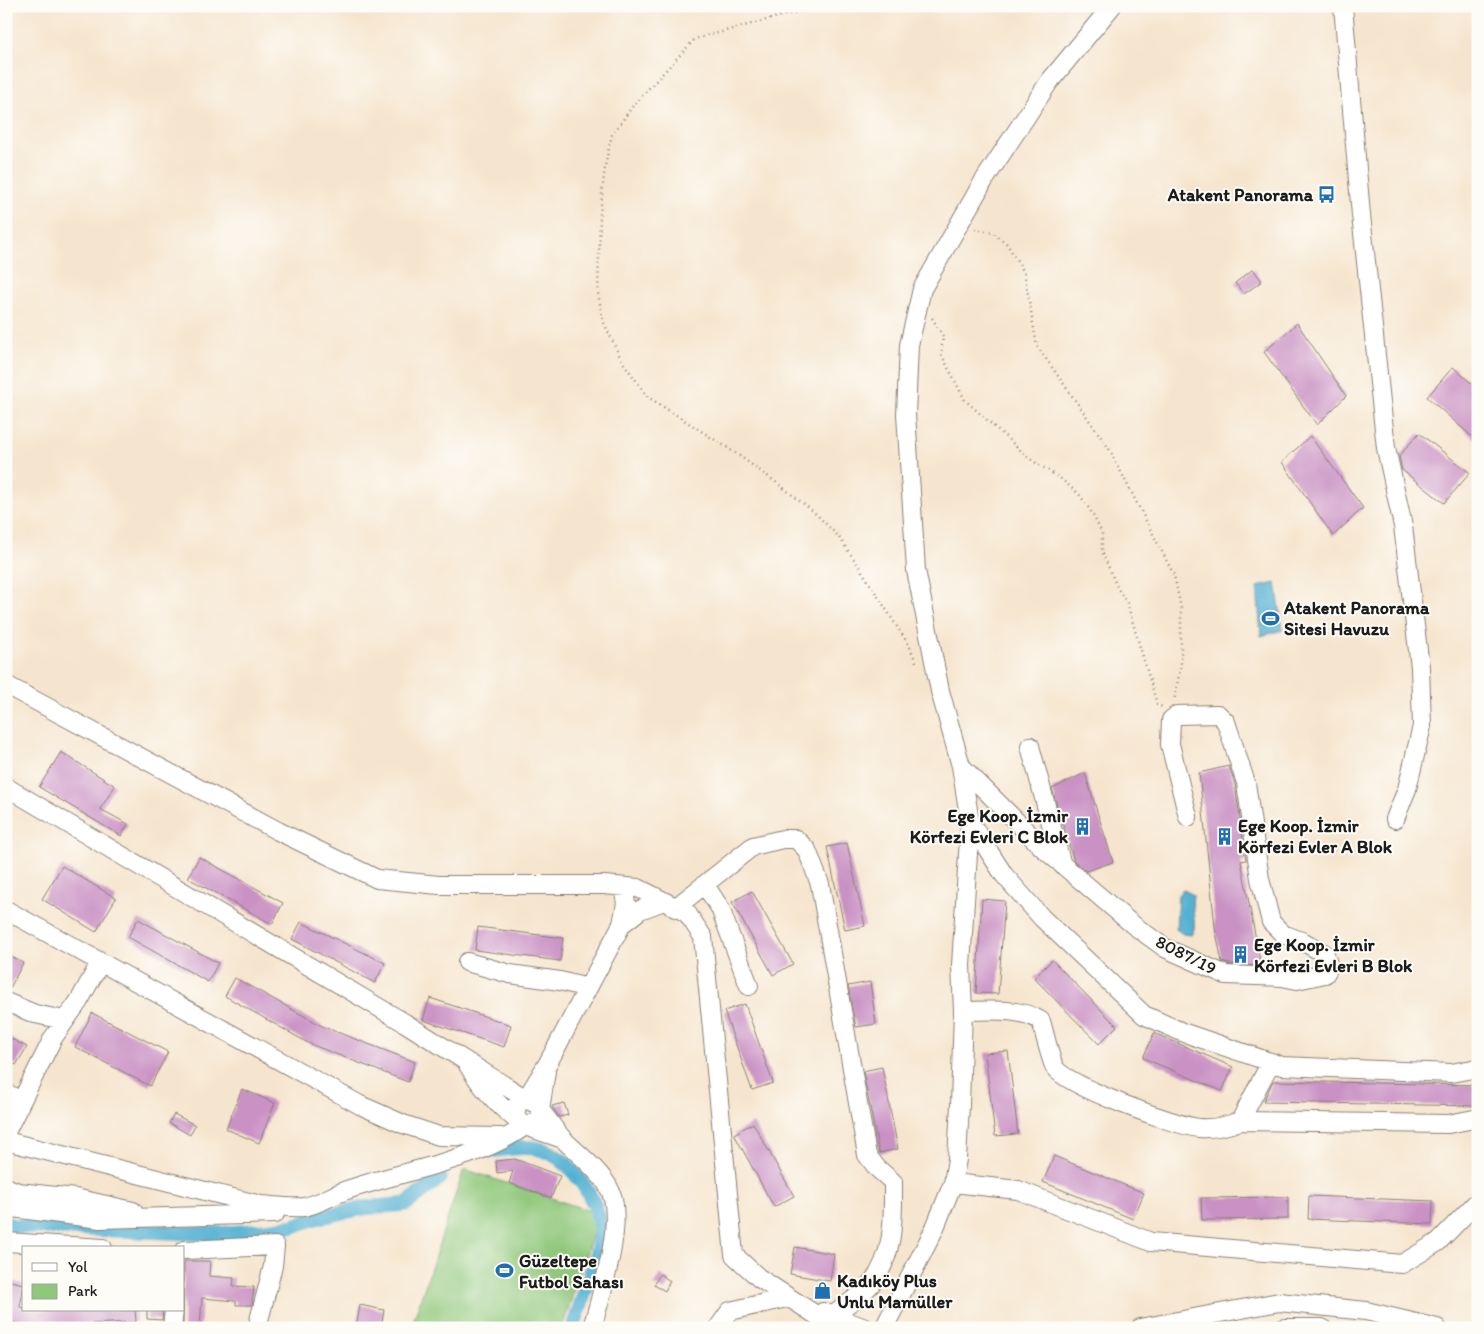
<svg xmlns="http://www.w3.org/2000/svg" width="1484" height="1334" font-family="Itim,sans-serif">
	<style>
		.green { fill: #90c87b; stroke: #56724c }
		.water { fill: #55b1d3; stroke: #386678 }
		.lines { fill: none; stroke-linecap: round; stroke-linejoin: round }
		.canal { stroke: #55b1d3; stroke-width: 15 }
		.building { fill: #c991c4 }
		.minor-casing { stroke: #898075; stroke-width: 20 }
		.path { stroke: #898075; stroke-width: 2.5; stroke-dasharray: 1 4; stroke-linecap: butt }
		.minor { stroke: #fff; stroke-width: 18 }
		.labels { text-anchor: middle; dominant-baseline: central; stroke-width: 4; stroke-linejoin: round; paint-order: stroke }
		.poi-label { font-size: 18px; font-weight: bold; fill: #1c1c1c; stroke: #fdfcf7; text-anchor: start }
		.street-label { font-size: 18px; fill: #1c1c1c; stroke: #fdfcf7 }
	</style>
	<rect width="100%" height="100%" fill="#fdfcf7"/>
	<filter id="ink" filterUnits="userSpaceOnUse"><feTurbulence type="fractalNoise" baseFrequency=".02" numOctaves="2"/><feDisplacementMap in="SourceGraphic" scale="10" xChannelSelector="R" yChannelSelector="G"/><feConvolveMatrix kernelMatrix="1 2 1 2 8 2 1 2 1" color-interpolation-filters="sRGB"/></filter>
	<filter id="wash" filterUnits="userSpaceOnUse"><feTurbulence type="fractalNoise" baseFrequency=".0096" numOctaves="4" result="noise"/><feDisplacementMap in="SourceGraphic" scale="20" xChannelSelector="R" yChannelSelector="G"/><feGaussianBlur stdDeviation="1.12" result="paint"/><feColorMatrix in="noise" values="0 0 0 0 0 0 0 0 0 0 0 0 0 0 0 0 0 1.4 0 .05"/><feComposite in="paint" operator="in"/></filter>
	<g filter="url(#wash)">
		<rect width="100%" height="100%" fill="#f6e5ce"/>
		<path class="green" d="M464,1169L599,1214L562,1328H411Z"/>
		<path class="water" d="M1276,583L1283,630L1261,636L1257,587Z
			M1183,889L1193,895C1190,909 1199,927 1191,935L1183,934L1176,929L1178,895Z"/>
		<g class="lines">
			<path class="canal" d="M489,1151C507,1149 529,1144 546,1151C571,1160 603,1206 600,1233C597,1264 582,1297 573,1328
				M6,1223L14,1226L215,1234L265,1230L294,1226L312,1219L363,1208L406,1204L440,1178"/>
		</g>
		<g id="blocks">
			<path class="building" d="M1253,269L1262,281L1244,294L1235,283Z
				M1297,323L1346,396L1317,425L1264,352Z
				M1453,367L1478,389V442L1427,397Z
				M1419,433L1470,473L1444,503L1402,470L1399,456Z
				M1310,436L1363,508L1333,536L1282,462Z
				M61,752L115,786L100,809L128,824L121,836L39,787Z
				M1229,766L1235,784L1246,860L1241,861L1261,966L1228,964L1222,962L1215,927L1199,773Z
				M1085,773L1113,862L1086,871L1074,861L1052,789Z
				M847,843L865,926L845,930L827,847Z
				M199,857L283,903L272,924L188,878Z
				M62,866L116,898L96,932L42,899Z
				M752,891L793,964L773,975L732,902Z
				M982,899L1005,901L998,994L976,993Z
				M138,919L218,963L208,982L128,937Z
				M301,922L385,963L375,983L292,939Z
				M478,927L563,938L560,961L475,950Z
				M6,954L23,963L8,992H6Z
				M1052,960L1117,1026L1099,1044L1034,978Z
				M235,978L324,1027L415,1062L408,1082L310,1044L225,996Z
				M870,982L876,1024L856,1027L848,986Z
				M430,998L511,1025L504,1047L423,1020Z
				M745,1004L773,1083L752,1090L724,1011Z
				M92,1013L168,1052L150,1086L75,1047Z
				M1154,1033L1233,1067L1222,1091L1143,1058Z
				M6,1036L27,1047L16,1065L6,1060Z
				M1008,1051L1018,1134L995,1136L985,1053Z
				M882,1067L898,1149L879,1153L863,1071Z
				M1273,1081L1478,1085V1106L1263,1102Z
				M242,1089L275,1103L259,1143L226,1129Z
				M564,1103L568,1115L559,1117L552,1106Z
				M174,1114L195,1125L190,1135L169,1123Z
				M753,1123L794,1196L774,1207L734,1134Z
				M1054,1156L1144,1193L1133,1219L1043,1182Z
				M515,1159L560,1176L551,1198L509,1183L513,1171L497,1173L496,1161Z
				M1309,1196L1433,1201L1432,1224L1308,1219Z
				M1288,1197V1219L1202,1220L1201,1198Z
				M795,1247L834,1254L830,1281L790,1274Z
				M184,1261H210L209,1276L234,1278L233,1286L254,1287L252,1305H236V1301L202,1298L200,1328H183Z
				M660,1274L670,1281L665,1291L654,1285Z
				M6,1280L24,1284L20,1307L24,1308V1310H135L136,1322L86,1324V1328H39L6,1321Z
				M360,1305L384,1310L381,1328H356Z
				M147,1310H163L162,1320L147,1319Z"/>
		</g>
	</g>
	<g filter="url(#ink)">
		<use href="#blocks" fill-opacity="0" stroke="#898075" stroke-width="1"/>
		<g class="lines">
			<defs>
				<path id="minor" d="M1343,6L1361,215L1386,448L1403,526L1420,667L1422,726L1407,789L1395,819
					M6,685L278,831L377,879L439,885H604L638,888L687,913L703,937L734,1255L759,1278L836,1328
					M1030,746L1062,865
					M961,766L1044,849L1132,924L1165,948L1226,975L1282,977L1297,980L1325,974L1329,967L1325,954L1304,942L1283,934L1271,922L1260,879L1246,783L1226,722L1218,714L1177,715L1171,720L1170,744L1188,817
					M6,787L405,1023L526,1099L548,1063L622,924L626,903L623,887
					M970,822L1004,875L1042,918L1144,1015L1182,1032L1282,1066L1451,1073L1478,1068
					M705,885L720,908L749,986
					M675,908L753,846L783,839H796L807,850L820,884L867,1155L877,1168L893,1182C893,1217 895,1254 872,1283C862,1295 845,1305 833,1316
					M6,910L360,1105L403,1124L439,1136L501,1137
					M622,924L640,910L664,901
					M467,962L510,974L560,981L588,988
					M6,1002L35,1014L64,1020L71,1012
					M963,1011C987,1011 1020,1007 1041,1021C1044,1031 1051,1062 1055,1068C1067,1086 1176,1126 1199,1128C1213,1129 1227,1126 1240,1121L1271,1062
					M468,1065C483,1090 501,1109 525,1126L534,1123
					M546,1071L540,1110C548,1119 555,1131 564,1140C579,1155 597,1168 608,1186C627,1216 601,1295 592,1328
					M6,1093L21,1101
					M515,1119L517,1104L526,1099L534,1103
					M1240,1121L1448,1124L1474,1119
					M6,1132L53,1038L79,1001L100,963
					M6,1141L261,1205C275,1206 290,1208 303,1207C319,1205 335,1193 350,1189C406,1170 476,1161 525,1126L563,1139
					M953,1183L1018,1190L1151,1242L1402,1264L1438,1242L1478,1201
					M6,1187L18,1192L75,1198L133,1211
					M6,1205L12,1208L100,1219L275,1214
					M6,1242L103,1248
					M184,1250L275,1246L273,1266L257,1328
					M823,1312L865,1328
					M172,1328L174,1310
					M718,1328L730,1311L787,1298L792,1300
					M884,1328L934,1230L953,1183L957,1159L960,1105L963,1011L961,965L970,822L961,766L940,691L916,570L906,414L909,345L922,289L983,182L1049,82L1112,6
					M1140,1328L1279,1302L1366,1311L1437,1328
					M1284,1328H1322"/>
			</defs>
			<use href="#minor" class="minor-casing"/>
			<path class="path" d="M819,6L695,39L635,103L612,135L605,166L600,214L598,293L603,321L622,361L648,397L737,454L777,483L814,512L838,536L856,562L910,647L917,664
				M975,229L992,232L1007,244L1024,272L1037,346L1108,447L1174,575L1181,608V664L1174,701
				M932,318L943,336L941,354L965,400L1030,459L1061,479L1079,494L1092,513L1102,533V552L1118,589L1127,603L1157,704L1162,707"/>
			<use href="#minor" class="minor"/>
		</g>
	</g>
	<defs>
		<symbol id="bus-bare" viewBox="-9 -9 18 18"><path d="M-5-6H5V4H4V6H2V4H-2V6H-4V4H-5ZM-3.5-4V0h7V-4ZM-3.5 1.2v1.5H-2V1.2ZM2 1.2v1.5H3.5V1.2Z" fill="#1f6fb2" stroke="#fdfcf7" stroke-width="2.5" paint-order="stroke"/></symbol>
		<symbol id="stadium-bare" viewBox="-9 -9 18 18"><path d="M0-5a6.5 5 0 1 0 0 10a6.5 5 0 1 0 0-10ZM-3.5-1.8h7v3.6h-7Z" fill="#1f6fb2" stroke="#fdfcf7" stroke-width="2.5" paint-order="stroke"/></symbol>
		<symbol id="building-bare" viewBox="-9 -9 18 18"><path d="M-4-6H4V6H1V3H-1V6H-4ZM-2.5-4.3h1.7v1.8h-1.7ZM.8-4.3h1.7v1.8H.8ZM-2.5-1h1.7V.8h-1.7ZM.8-1h1.7V.8H.8Z" fill="#1f6fb2" stroke="#fdfcf7" stroke-width="2.5" paint-order="stroke"/></symbol>
		<symbol id="shop-bare" viewBox="-9 -9 18 18"><path d="M-5-2.5h2.3a2.7 3.5 0 0 1 5.4 0H5L5.5 6h-11ZM-1.5-2.5h3a1.5 2.3 0 0 0-3 0Z" fill="#1f6fb2" stroke="#fdfcf7" stroke-width="2.5" paint-order="stroke"/></symbol>
	</defs>
	<g fill-rule="evenodd">
		<use href="#bus-bare" x="1314" y="182" width="25" height="25"/>
		<use href="#stadium-bare" x="1258" y="606" width="25" height="25"/>
		<use href="#building-bare" x="1070" y="814" width="25" height="25"/>
		<use href="#building-bare" x="1212" y="824" width="25" height="25"/>
		<use href="#building-bare" x="1228" y="942" width="25" height="25"/>
		<use href="#stadium-bare" x="492" y="1258" width="25" height="25"/>
		<use href="#shop-bare" x="810" y="1278" width="25" height="25"/>
	</g>
	<g class="labels">
		<g class="poi-label">
			<text x="1313" y="195" text-anchor="end">Atakent Panorama</text>
			<text x="1284" y="608">Atakent Panorama<tspan x="1284" dy="21">Sitesi Havuzu</tspan></text>
			<text x="1068" y="816" text-anchor="end">Ege Koop. İzmir<tspan x="1068" dy="21">Körfezi Evleri C Blok</tspan></text>
			<text x="1238" y="826">Ege Koop. İzmir<tspan x="1238" dy="21">Körfezi Evler A Blok</tspan></text>
			<text x="1254" y="945">Ege Koop. İzmir<tspan x="1254" dy="21">Körfezi Evleri B Blok</tspan></text>
			<text x="519" y="1261">Güzeltepe<tspan x="519" dy="21">Futbol Sahası</tspan></text>
			<text x="837" y="1281">Kadıköy Plus<tspan x="837" dy="21">Unlu Mamüller</tspan></text>
		</g>
		<g class="street-label">
			<text transform="translate(1186 955) rotate(27)">8087/19</text>
		</g>
	</g>
	<rect width="1484" height="1334" fill="none" stroke="#fdfcf7" stroke-width="25"/>
	<rect x="22" y="1246" width="162" height="65" fill="#fdfcf7" stroke="#a3a29f"/>
	<rect x="32" y="1263" width="25" height="8" fill="#ffffff" stroke="#a3a29f"/>
	<text x="68" y="1272" font-size="15" fill="#1c1c1c">Yol</text>
	<rect x="32" y="1284" width="25" height="15" fill="#90c87b" stroke="#a3a29f"/>
	<text x="68" y="1296" font-size="15" fill="#1c1c1c">Park</text>
</svg>
